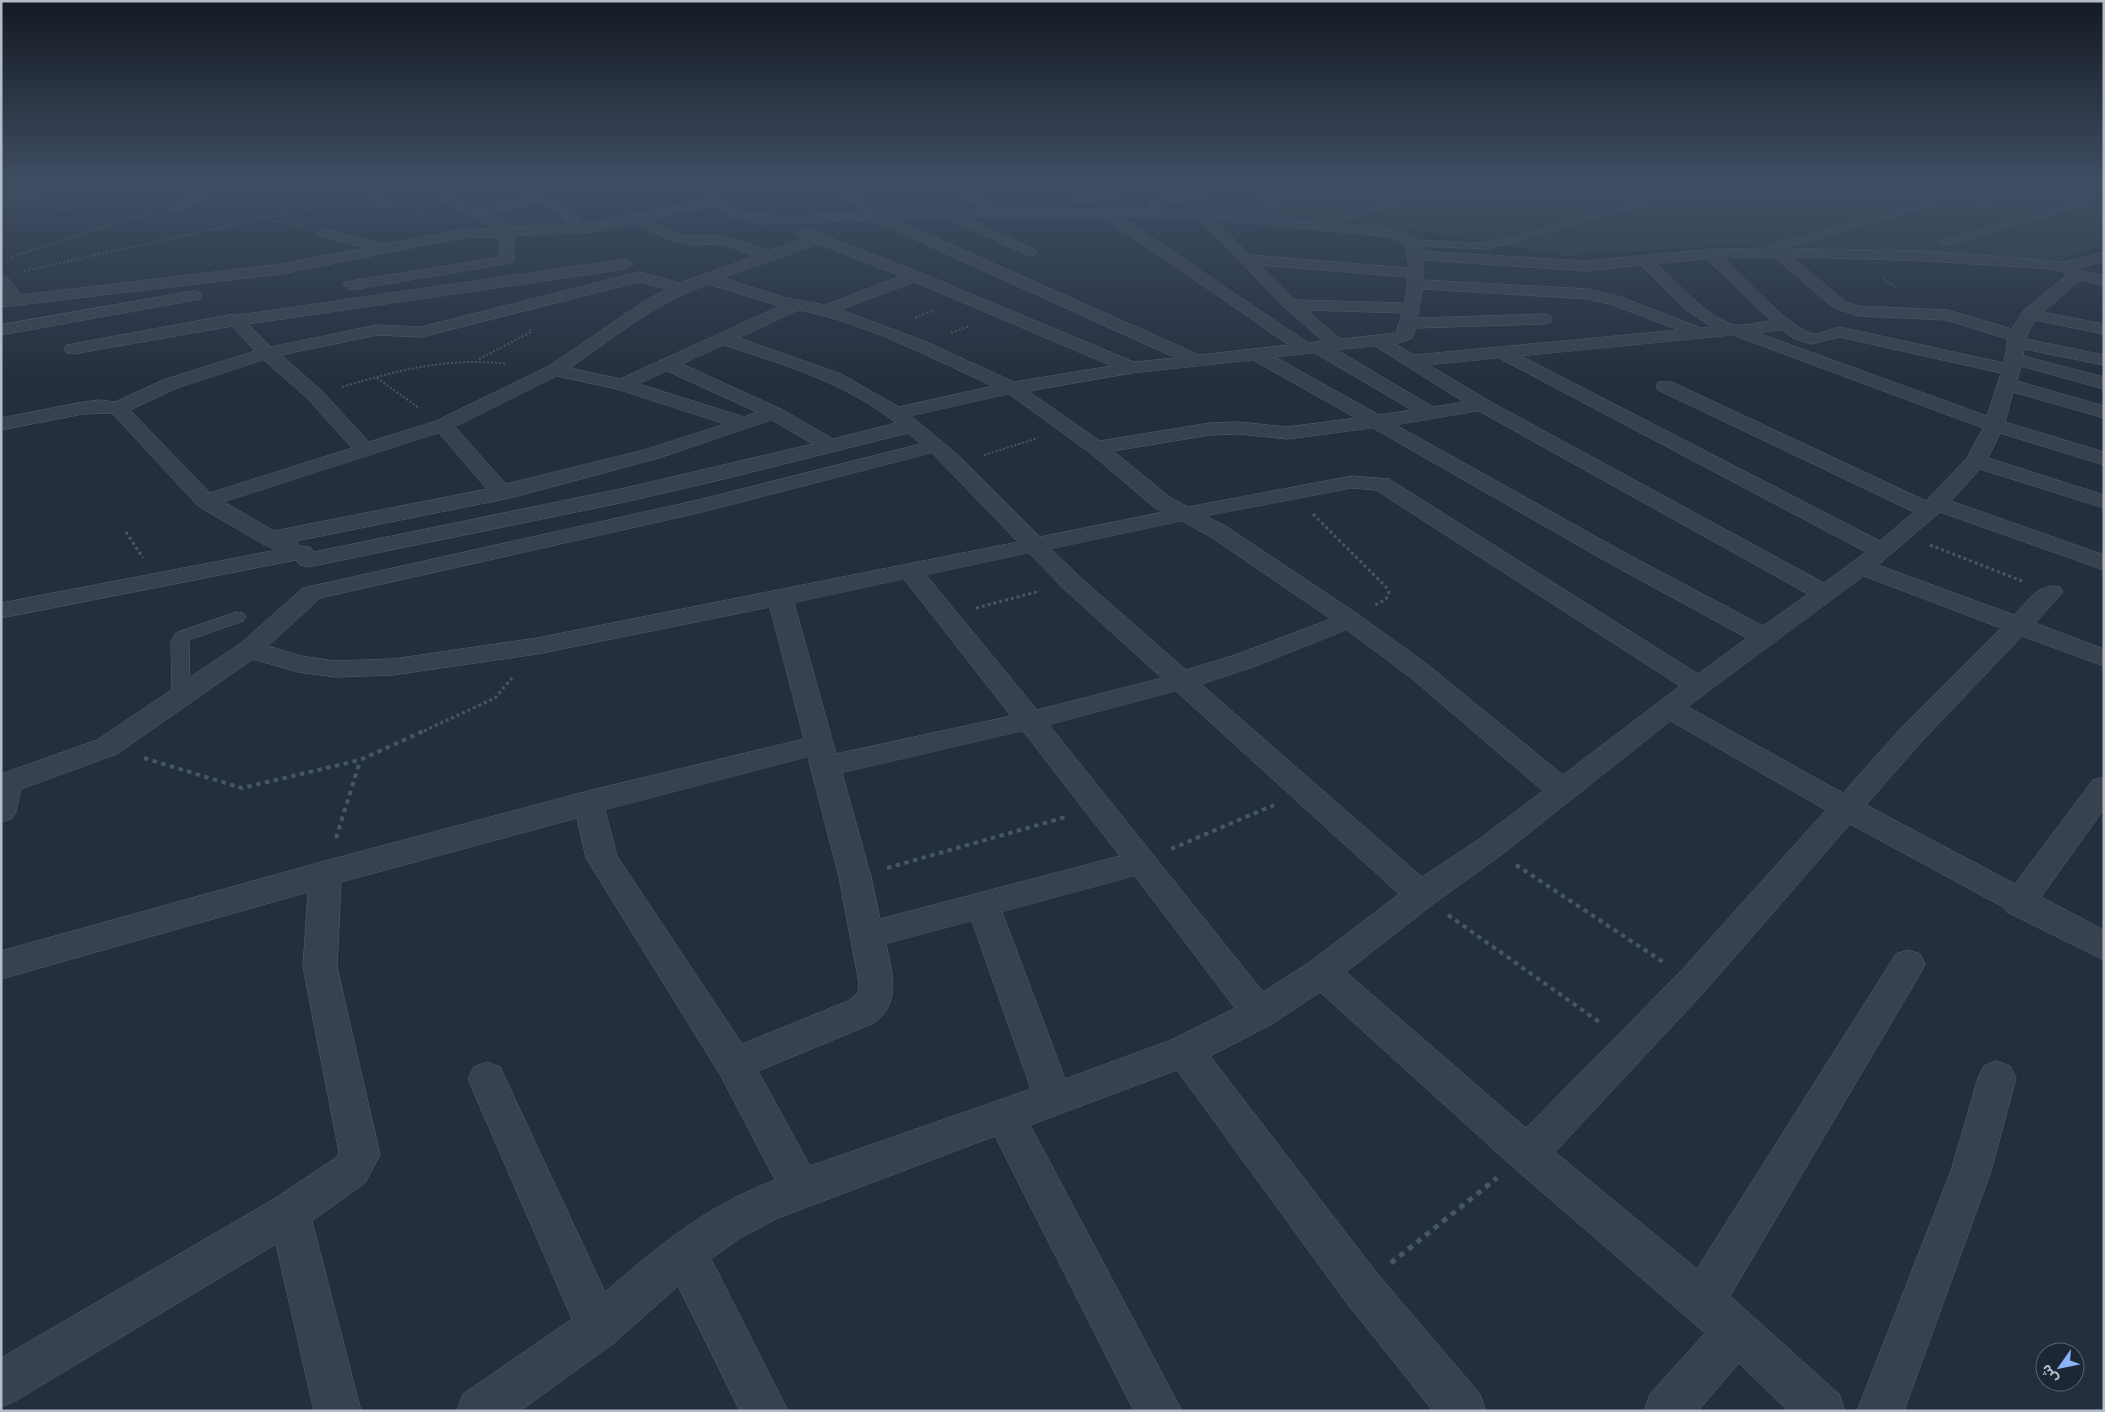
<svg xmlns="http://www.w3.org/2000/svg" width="2105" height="1412" font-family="Overpass,'Noto Sans Arabic',sans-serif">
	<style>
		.green { fill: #263c3f }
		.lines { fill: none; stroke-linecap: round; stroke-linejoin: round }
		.lane-casing { stroke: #565f6c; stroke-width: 1 }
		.street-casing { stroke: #565f6c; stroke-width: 1 }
		.path-far3 { stroke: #44595c; stroke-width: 2; stroke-dasharray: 2 2; stroke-linecap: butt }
		.path-far2 { stroke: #44595c; stroke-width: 3; stroke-dasharray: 3 3; stroke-linecap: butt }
		.path-far1 { stroke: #44595c; stroke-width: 4; stroke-dasharray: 4.5 4.5; stroke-linecap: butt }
		.path { stroke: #44595c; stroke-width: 5; stroke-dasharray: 5.5 5.5; stroke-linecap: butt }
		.lane { fill: #38414e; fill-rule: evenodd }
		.street { fill: #38414e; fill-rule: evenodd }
	</style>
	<rect width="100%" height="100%" fill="#242f3e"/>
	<path class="green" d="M1286,184H2104V246L2056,261L1876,248L1716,246L1567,256L1405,228L1293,216L1176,212Z"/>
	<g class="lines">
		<defs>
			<path id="lane" d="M1323,184H1337L1280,201L1260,221L1252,219C1273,193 1291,190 1323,184Z
				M1455,184H1468L1320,226L1312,224Z
				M1702,184H1714L1489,249L1413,246L1408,243L1413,240L1489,243Z
				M1996,184H2008L1786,247L1782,249V254H1774L1771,248L1778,243Z
				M2009,184H2023L2097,201L1948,245H1940V241L2080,202L2037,192L1976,208L1971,205L2025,189Z
				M237,612L243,613L246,617L243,621L189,640L190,696L188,700H174L172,696L171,641L176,633Z"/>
			<path id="street" d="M209,184H224L181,212H171L169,209L171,206Z
				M364,184H376L391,205L389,208H379Z
				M443,184H455L453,189L454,196L477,208C518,199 553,182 582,224L708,199L705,190L682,187L681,184H752L746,188L719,190C723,228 834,213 862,212L829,184H843L878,211L983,209L941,184H957L965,188L989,184H1014L1013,187L976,194L1003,209L1120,208L1203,211L1390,228L1414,236L1423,251L1586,261L1711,249L1778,248L1928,251L2066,262L2104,252V261L2078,268L2082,271L2104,276V286L2080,280L2043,312L2104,324V334L2035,320L2025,339L2104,355V365L2024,349L2023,356L2104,377V389L2021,366L2017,381L2104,406V418L2013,392L2005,422L2104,452V465L2000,433L1988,458L2104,495V508L1980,469L1951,501L2104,555V570L1940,512L1878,565L2014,615C2027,602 2039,582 2060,587L2063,592L2035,623L2104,649V666L2022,636L1922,741L1866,805L2015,884L2093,780L2104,777V809L2041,897L2104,930V960L2007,912L2005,908L1850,824L1705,991L1555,1152L1697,1269L1896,954L1908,950L1920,954L1925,964L1920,974L1730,1296L1839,1394L1845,1411H1788L1739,1363L1698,1411H1644L1650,1394L1705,1333L1513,1167L1320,992L1272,1024L1210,1056L1376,1272L1480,1394L1486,1411H1433L1346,1302L1177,1070L1030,1125L1182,1411H1134L995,1136L778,1218L740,1238L711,1259L788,1411H740L678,1286L614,1343L520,1411H457L463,1394L572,1319L468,1079L474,1067L487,1062L500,1067L605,1292C661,1244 704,1207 775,1180L721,1076L586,858L577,818L341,882L337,967L380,1155L365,1183L312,1221L361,1411H314L276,1244L17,1400L1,1407V1358L274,1199L337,1157L339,1152L303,967L308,892L1,979V951L325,861L588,791L804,739L770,607L537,654L393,675L335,677L298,672L253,659L117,754L21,789L16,811L12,819L1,822V774L97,740L241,643L303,588L698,500L921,444L908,433L728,478L625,502L308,567L300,565L296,560L1,618V603L277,550L263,544L198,506L112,413L83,414L1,430V418L83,402L99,400L115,402L163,380L255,351L232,326L73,354L67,353L64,349L67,345L234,314L239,315L626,259L634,264L626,269L248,324L271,347L377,325L421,327L639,272L680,283L755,256L723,244L691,245L673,241L634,223L593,232L514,236V260L511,263L351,290L343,285L345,282L499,257L500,237L460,238L281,274L1,307V297H6L1,291V275L7,277L21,295L281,264L366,248L320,236L318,233L320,230L325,229L385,244L460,230L495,228L442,200L439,189ZM533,204C548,204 559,213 568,225L511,227L503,220L489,214ZM713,206L733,217L764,224L872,220L1176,358L1134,362L921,273L808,229L803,228L796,232L806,238L769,251L725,236L683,235L649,220ZM1102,216L1289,345L1199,355L894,219L945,217L1029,256L1034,255L1036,252L1034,249L965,217ZM1120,216L1199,219L1285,308L1323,341L1309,343ZM1216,220L1392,237L1406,244L1409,268L1250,255ZM819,244L901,276L825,305L786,298L723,278ZM1774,257L1834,308L1859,316L1946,320L2008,339L2004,363L1840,327C1832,328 1822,334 1814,334C1795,333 1739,273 1724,258ZM1793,257L1928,261L2051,269L2062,271L2067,275L2024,310L2012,329L1947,310L1860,306L1846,302ZM1707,259L1771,321C1760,322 1747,326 1736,325C1712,322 1674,280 1657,264ZM1424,260L1586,271L1641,265L1686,310L1712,327L1701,328L1621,297L1588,289L1424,280ZM1260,265L1408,277L1405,303L1295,300ZM639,282L667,289L643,302L549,366L436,421L369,442L322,391L281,355L377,335L421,337ZM915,282L1112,366L1014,382L924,341L841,310ZM708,284L780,306L620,379L570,368C614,337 657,302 708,284ZM1423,289L1588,299L1610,304L1679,330L1414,355L1395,344L1411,339L1416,328L1544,324L1550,323L1552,319L1550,315L1544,314L1418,318ZM799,310C864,322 933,359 993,386L899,407L841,374L739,338ZM1307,310L1402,313L1396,333L1341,339ZM1782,330L1795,339L1811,344L1840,337L2001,373L1987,416L1758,333ZM1733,335L1983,428L1967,458L1926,501L1672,382H1658L1656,386L1658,390L1914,512L1880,541L1521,356ZM724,345C785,365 846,383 896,423L833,439L781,409L682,364ZM1375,346L1464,402L1433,407L1337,350ZM1315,353L1412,410L1379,415L1275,357ZM1499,358L1866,552L1824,583L1489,401L1429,365ZM264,360L308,399L352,448L210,493L130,410L177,388ZM1253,360L1356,418L1287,427L1239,422L1210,423L1100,441L1028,391L1132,373ZM667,371L757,412L744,417L639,384ZM557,376L617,389L725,424L644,450L506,484L455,427ZM1009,394L1089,452L1155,508L1163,512L1040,537L958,455L911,416ZM1479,411L1808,594L1763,626L1627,554L1396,425ZM772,420L813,444L625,488L314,552L310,547L299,546L296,541L510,498L659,458ZM1373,428L1611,564L1747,638L1698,674L1389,479L1352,476L1188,507L1171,498L1113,451L1210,435L1239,434L1287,439ZM439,433L487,489L274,531L224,502ZM932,453L1018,542L537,638L393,659L335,661L301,656L268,646L320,598L698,513ZM1352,488L1376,490L1680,686L1563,775L1428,665L1359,615L1227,527L1206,516ZM1182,521L1211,537L1331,619L1235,655L1186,670L1081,578L1051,549ZM1029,553L1063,588L1162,678L1037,710L926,575ZM1864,576L2001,628L1902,727L1843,793L1688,707ZM904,579L1011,716L836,754L794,603ZM1347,630L1410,677L1543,791L1478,840L1422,877L1201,684L1253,667ZM1176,691L1399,894L1310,962L1263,992L1049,725ZM1671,721L1826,810L1681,971L1526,1128L1346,972L1433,904L1500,856ZM1023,731L1120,856L880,919L871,877L842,773ZM808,757L839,877L859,983L858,993L848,1001L742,1044L617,856L605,810ZM1135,876L1235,1008L1171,1040L1065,1079L1002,912ZM972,921L1031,1089L810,1166L758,1071L874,1023C902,1002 892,973 886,944Z
				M1137,184H1160L1158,187L1076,205L1069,201L1071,198Z
				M1221,184H1243L1241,187L1153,208L1146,204L1148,201Z
				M1,188L35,192L42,196L35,200L1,196Z
				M194,291L200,293L202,296L200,299L1,335V325Z
				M1997,1061L2010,1066L2016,1078L1991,1171L1904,1411H1857L1951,1171L1978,1078L1984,1066Z"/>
		</defs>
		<use href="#lane" class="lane-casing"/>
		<use href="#street" class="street-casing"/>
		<path class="path-far3" d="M113,184L119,190L169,184
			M579,193L589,192L603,200
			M245,207L264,218L304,228
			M224,208L245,207L349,191
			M52,212L71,208L75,203H59
			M405,217L431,212
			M11,257L132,218L155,213
			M24,271L264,218L353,201
			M1884,279L1895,287
			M915,318L934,310
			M951,333L969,326
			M479,359L531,332L530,329
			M377,378L419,408
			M342,387C399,370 447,357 507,364
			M984,455L1038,438"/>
		<path class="path-far2" d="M1313,514L1386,587L1389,592L1386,599L1375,605
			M126,532L143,558
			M1930,545L2022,581
			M976,608L1040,591
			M424,731L495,698L512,678"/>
		<path class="path-far1" d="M144,758L242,788L360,760L426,730
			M336,838L360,761
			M1171,849L1274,805
			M1516,865L1663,962
			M887,868L1066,817
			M1448,915L1602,1024"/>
		<path class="path" d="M1391,1263L1497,1178"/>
		<use href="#lane" class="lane"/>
		<use href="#street" class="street"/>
	</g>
	<linearGradient id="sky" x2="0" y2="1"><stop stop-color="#141a22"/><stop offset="0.48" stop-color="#3f4d63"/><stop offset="1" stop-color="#3f4d63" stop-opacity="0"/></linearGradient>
	<rect width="2105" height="381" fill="url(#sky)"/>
	<rect width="2105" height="1412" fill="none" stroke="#b4bcc9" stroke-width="5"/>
	<g transform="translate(2060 1367) rotate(237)"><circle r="24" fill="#1d2633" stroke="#59626f"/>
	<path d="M0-4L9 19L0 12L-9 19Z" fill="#8ab4f8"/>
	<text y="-8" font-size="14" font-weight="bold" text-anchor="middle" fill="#b4bcc9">ش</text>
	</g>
</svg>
